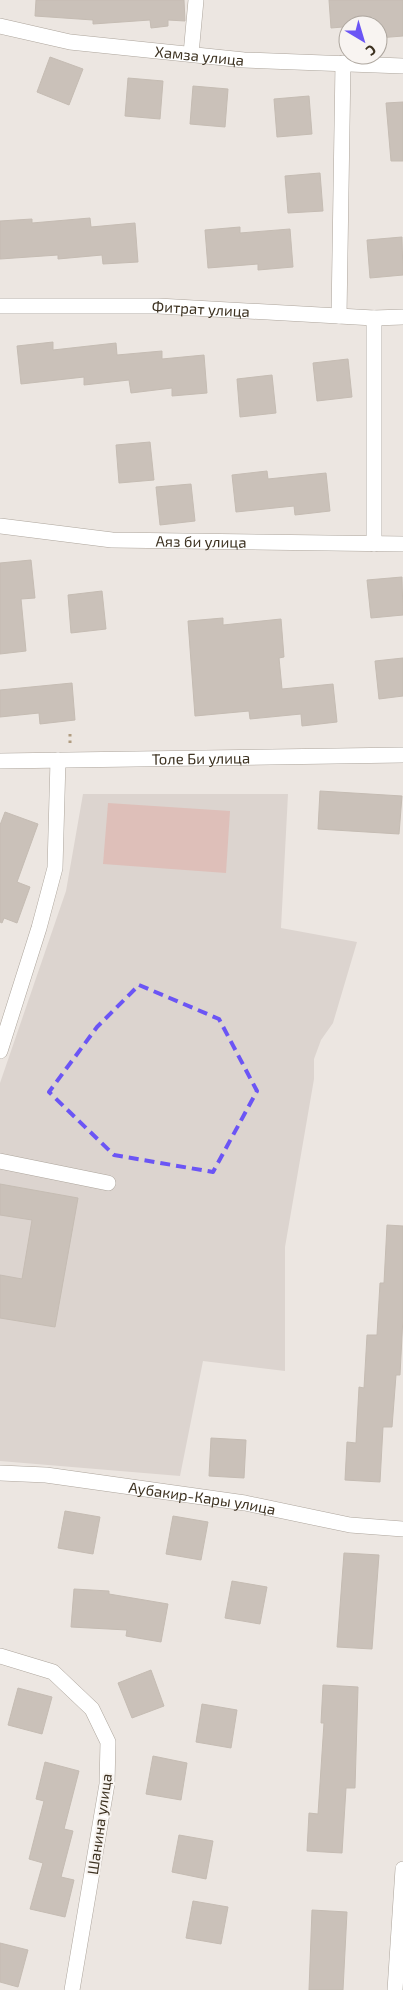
<svg xmlns="http://www.w3.org/2000/svg" width="403" height="1990" font-family="'Exo 2',sans-serif">
	<style>
		.built { fill: #dcd4cf }
		.green { fill: #debfb9 }
		.building { fill: #cac1b9; stroke: #c5bcb3 }
		.lines { fill: none; stroke-linecap: round; stroke-linejoin: round }
		.minor-casing { stroke: #ada59c; stroke-width: 16 }
		.path { stroke: #b09c80; stroke-width: 3; stroke-dasharray: 2.5 4; stroke-linecap: butt }
		.minor { stroke: #fff; stroke-width: 15 }
		.marked { fill: none; stroke: #6b55f5; stroke-width: 4; stroke-dasharray: 10 6; stroke-linejoin: round }
		.labels { text-anchor: middle; dominant-baseline: central; stroke-width: 4; stroke-linejoin: round; paint-order: stroke }
		.street-label { font-size: 15px; fill: #3d3221; stroke: #f8f4f1 }
	</style>
	<rect width="100%" height="100%" fill="#ece6e1"/>
	<path class="built" d="M83,794H288L281,928L357,942L333,1023L321,1040L314,1059V1079L285,1247V1371L203,1361L180,1476L0,1461V1083L66,891Z"/>
	<path class="green" d="M108,803L230,811L226,873L103,864Z"/>
	<path class="building" d="M36,0H184L185,21L168,20V26L151,28L150,20L93,24V20L35,16Z
		M329,0H403V36L378,38V24L331,28Z
		M50,57L83,69L69,105L37,92Z
		M128,78L163,81L160,119L125,116Z
		M193,86L228,89L225,127L190,124Z
		M309,96L312,134L277,137L274,99Z
		M403,102V161H391L386,103Z
		M320,173L323,211L288,213L285,176Z
		M90,218L91,227L135,223L138,262L103,264L102,255L58,259V255L0,259V221L32,219V223Z
		M240,227V233L290,229L293,267L258,270V264L208,268L205,230Z
		M402,237L403,275L370,278L367,240Z
		M53,342V350L116,343L117,355L162,351V359L204,355L207,393L172,396V388L131,393L129,380L84,385V377L21,384L17,346Z
		M348,359L352,397L317,401L313,363Z
		M272,375L276,413L240,417L237,379Z
		M150,442L154,480L119,483L116,445Z
		M267,471L268,479L326,473L330,511L295,515L294,506L236,512L232,475Z
		M191,484L195,521L160,525L156,487Z
		M31,560L35,598L21,599L26,651L0,654V563Z
		M402,577L403,615L371,618L367,580Z
		M102,591L106,629L71,633L68,595Z
		M223,618V625L281,619L284,657L279,658L282,689L333,684L337,722L302,726L301,714L250,719L249,711L195,716L188,621Z
		M403,658V696L379,699L375,661Z
		M72,683L75,720L40,724L39,713L0,717V690Z
		M320,791L402,796L399,834L318,829Z
		M5,812L38,824L17,882L30,887L17,923L4,918L2,923L0,922V825Z
		M0,1184L78,1198L55,1327L0,1318V1275L22,1279L32,1220L0,1215Z
		M387,1225L403,1226V1317L400,1375H396L392,1427H383L380,1482L345,1480L347,1442L356,1443L359,1387L364,1388L367,1335H377L380,1283H384Z
		M211,1438L246,1440L244,1478L209,1476Z
		M65,1511L100,1517L93,1554L58,1548Z
		M173,1516L208,1522L201,1560L166,1554Z
		M344,1553L379,1555L372,1649L337,1647Z
		M232,1581L267,1587L260,1624L225,1618Z
		M74,1589L109,1591V1594L168,1604L161,1642L126,1636L127,1630L71,1627Z
		M151,1670L164,1706L132,1718L118,1683Z
		M323,1685L358,1687L355,1788H346L342,1853L307,1851L309,1813L318,1814L324,1723H321Z
		M18,1688L52,1697L42,1734L8,1725Z
		M202,1704L237,1710L231,1748L196,1742Z
		M153,1756L187,1763L181,1800L146,1794Z
		M45,1762L79,1771L64,1829L73,1831L61,1877L74,1880L65,1917L30,1909L43,1863L29,1859L44,1801L36,1799Z
		M179,1835L213,1841L206,1879L172,1872Z
		M193,1901L228,1907L221,1944L186,1938Z
		M312,1910L347,1912L343,1990H309Z
		M0,1943L28,1950L18,1987L0,1982Z"/>
	<g class="lines">
		<defs>
			<g id="minor">
				<path id="s1" d="M0,26L70,42L244,60L403,66"/>
				<path d="M191,54L196,0"/>
				<path id="s2" d="M0,306H158L374,318L403,317"/>
				<path d="M339,316L343,63"/>
				<path d="M374,318V544"/>
				<path id="s3" d="M0,526L112,540L403,544"/>
				<path id="s4" d="M0,761L403,755"/>
				<path d="M0,1051L39,928L55,868L58,760"/>
				<path d="M0,1161L108,1183"/>
				<path id="s5" d="M0,1473L46,1475L245,1503L350,1525L403,1529"/>
				<path d="M0,1656L53,1672L92,1709L108,1742L107,1784L72,1990"/>
				<path d="M395,1990L403,1869"/>
			</g>
		</defs>
		<use href="#minor" class="minor-casing"/>
		<path class="path" d="M70,734V744"/>
		<use href="#minor" class="minor"/>
	</g>
	<path class="marked" d="M139,985L219,1019L257,1091L213,1172L114,1155L49,1092L97,1027Z"/>
	<g class="labels">
		<g class="street-label">
			<text stroke="none"><textPath href="#s1" startOffset="202">Хамза улица</textPath></text>
			<text stroke="none"><textPath href="#s2" startOffset="201">Фитрат улица</textPath></text>
			<text stroke="none"><textPath href="#s3" startOffset="202">Аяз би улица</textPath></text>
			<text stroke="none"><textPath href="#s4" startOffset="201">Толе Би улица</textPath></text>
			<text stroke="none"><textPath href="#s5" startOffset="204">Аубакир-Кары улица</textPath></text>
			<text transform="translate(99 1824) rotate(-82)">Шанина улица</text>
		</g>
	</g>
	<g transform="translate(363 40) rotate(142)"><circle r="24" fill="#f8f4f1" stroke="#ada69e"/>
	<path d="M0-4L9 19L0 12L-9 19Z" fill="#6b55f5"/>
	<text y="-8" font-size="14" font-weight="bold" text-anchor="middle" fill="#3d3221">С</text>
	</g>
</svg>
